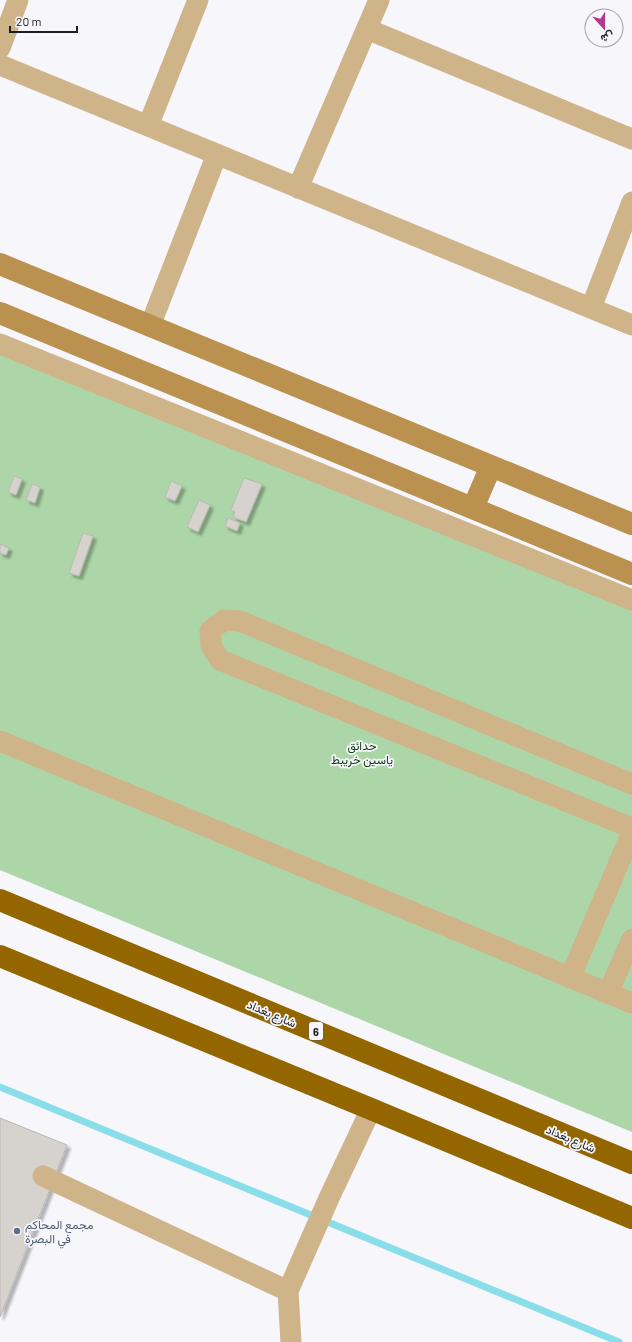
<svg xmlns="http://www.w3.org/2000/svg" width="632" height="1342" font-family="Barlow,Vazirmatn,sans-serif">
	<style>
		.green { fill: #acd6a8 }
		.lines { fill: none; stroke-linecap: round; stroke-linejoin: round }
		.stream { stroke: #8adee9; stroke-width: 7 }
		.building { fill: #d6d2ce; stroke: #bcb8b4; filter: url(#shadow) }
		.street { stroke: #cfb389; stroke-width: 21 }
		.secondary { stroke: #ba914f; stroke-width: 22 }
		.highway { stroke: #946600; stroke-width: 22 }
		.service-dot { fill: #5c6f8a; stroke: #f6f6fb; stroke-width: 1.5 }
		.labels { text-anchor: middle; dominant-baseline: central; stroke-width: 3.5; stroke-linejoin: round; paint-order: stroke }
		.shield { fill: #f6f6fb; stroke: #5e5e61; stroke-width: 1 }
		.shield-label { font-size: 11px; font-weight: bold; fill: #1d1d1f }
		.park-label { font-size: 12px; fill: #0f3c0d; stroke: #f6f6fb }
		.street-label { font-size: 12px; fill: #1d1d1f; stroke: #f6f6fb }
		.service-label { font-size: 12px; fill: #4e5e75; stroke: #f6f6fb; text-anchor: start }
	</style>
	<defs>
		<filter id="shadow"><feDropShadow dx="3.5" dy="3.5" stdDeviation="1" flood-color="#0004"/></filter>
	</defs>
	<rect width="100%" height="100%" fill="#f6f6fb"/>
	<path class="green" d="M0,336L632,596V1132L0,870Z"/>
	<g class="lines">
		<path class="stream" d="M0,1087L619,1342"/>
	</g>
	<path class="building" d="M14,476L22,479L16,495L8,492Z
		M244,478L262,484L246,522L233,517L235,512L231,510Z
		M171,481L182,486L175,501L165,497Z
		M32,484L40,487L35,503L26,500Z
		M199,500L210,505L198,532L187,527Z
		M228,518L240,523L237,531L225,526Z
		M83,533L93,536L79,576L69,573Z
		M0,544L9,548L6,555L0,553Z
		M0,1118L67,1145L0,1317Z"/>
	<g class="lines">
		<path class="street" d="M367,29L632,139
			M0,48L18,0
			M0,65L632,325
			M148,126L198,0
			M298,188L379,0
			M591,308L632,202
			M150,326L217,154
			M0,344L632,600
			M0,741L632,1003
			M632,784L240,621L224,620L210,631L211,646L220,660L632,828
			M570,978L632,832
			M608,993L632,939
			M43,1176L288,1291
			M291,1342L288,1291L329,1198L371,1109"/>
		<path class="secondary" d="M0,264L632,524
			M0,313L632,574
			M473,508L491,466"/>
		<path class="highway" d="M0,900L632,1163
			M0,956L371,1109L632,1218"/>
	</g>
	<circle class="service-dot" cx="17" cy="1231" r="4"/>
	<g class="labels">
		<rect class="shield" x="309" y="1022" width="14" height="18" rx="3"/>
		<g class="shield-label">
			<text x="316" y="1031">6</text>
		</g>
		<g class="park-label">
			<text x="362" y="745">حدائق<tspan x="362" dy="14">ياسين خريبط</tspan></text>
		</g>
		<g class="street-label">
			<text transform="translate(272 1013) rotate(23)">شارع بغداد</text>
			<text transform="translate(571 1138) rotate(23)">شارع بغداد</text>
		</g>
		<g class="service-label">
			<text x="25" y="1224">مجمع المحاكم<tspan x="25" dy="14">في البصرة</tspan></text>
		</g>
	</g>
	<g transform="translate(604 28) rotate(159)"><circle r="19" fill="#f6f6fb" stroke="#9f9fa3"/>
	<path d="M0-3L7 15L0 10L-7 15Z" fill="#b2398e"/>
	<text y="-6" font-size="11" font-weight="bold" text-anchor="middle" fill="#1d1d1f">ش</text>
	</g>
	<path d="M10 26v6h67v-6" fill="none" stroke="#1d1d1f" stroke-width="2"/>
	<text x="16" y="26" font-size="12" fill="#1d1d1f" stroke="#f6f6fb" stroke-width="3" paint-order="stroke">20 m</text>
</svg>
